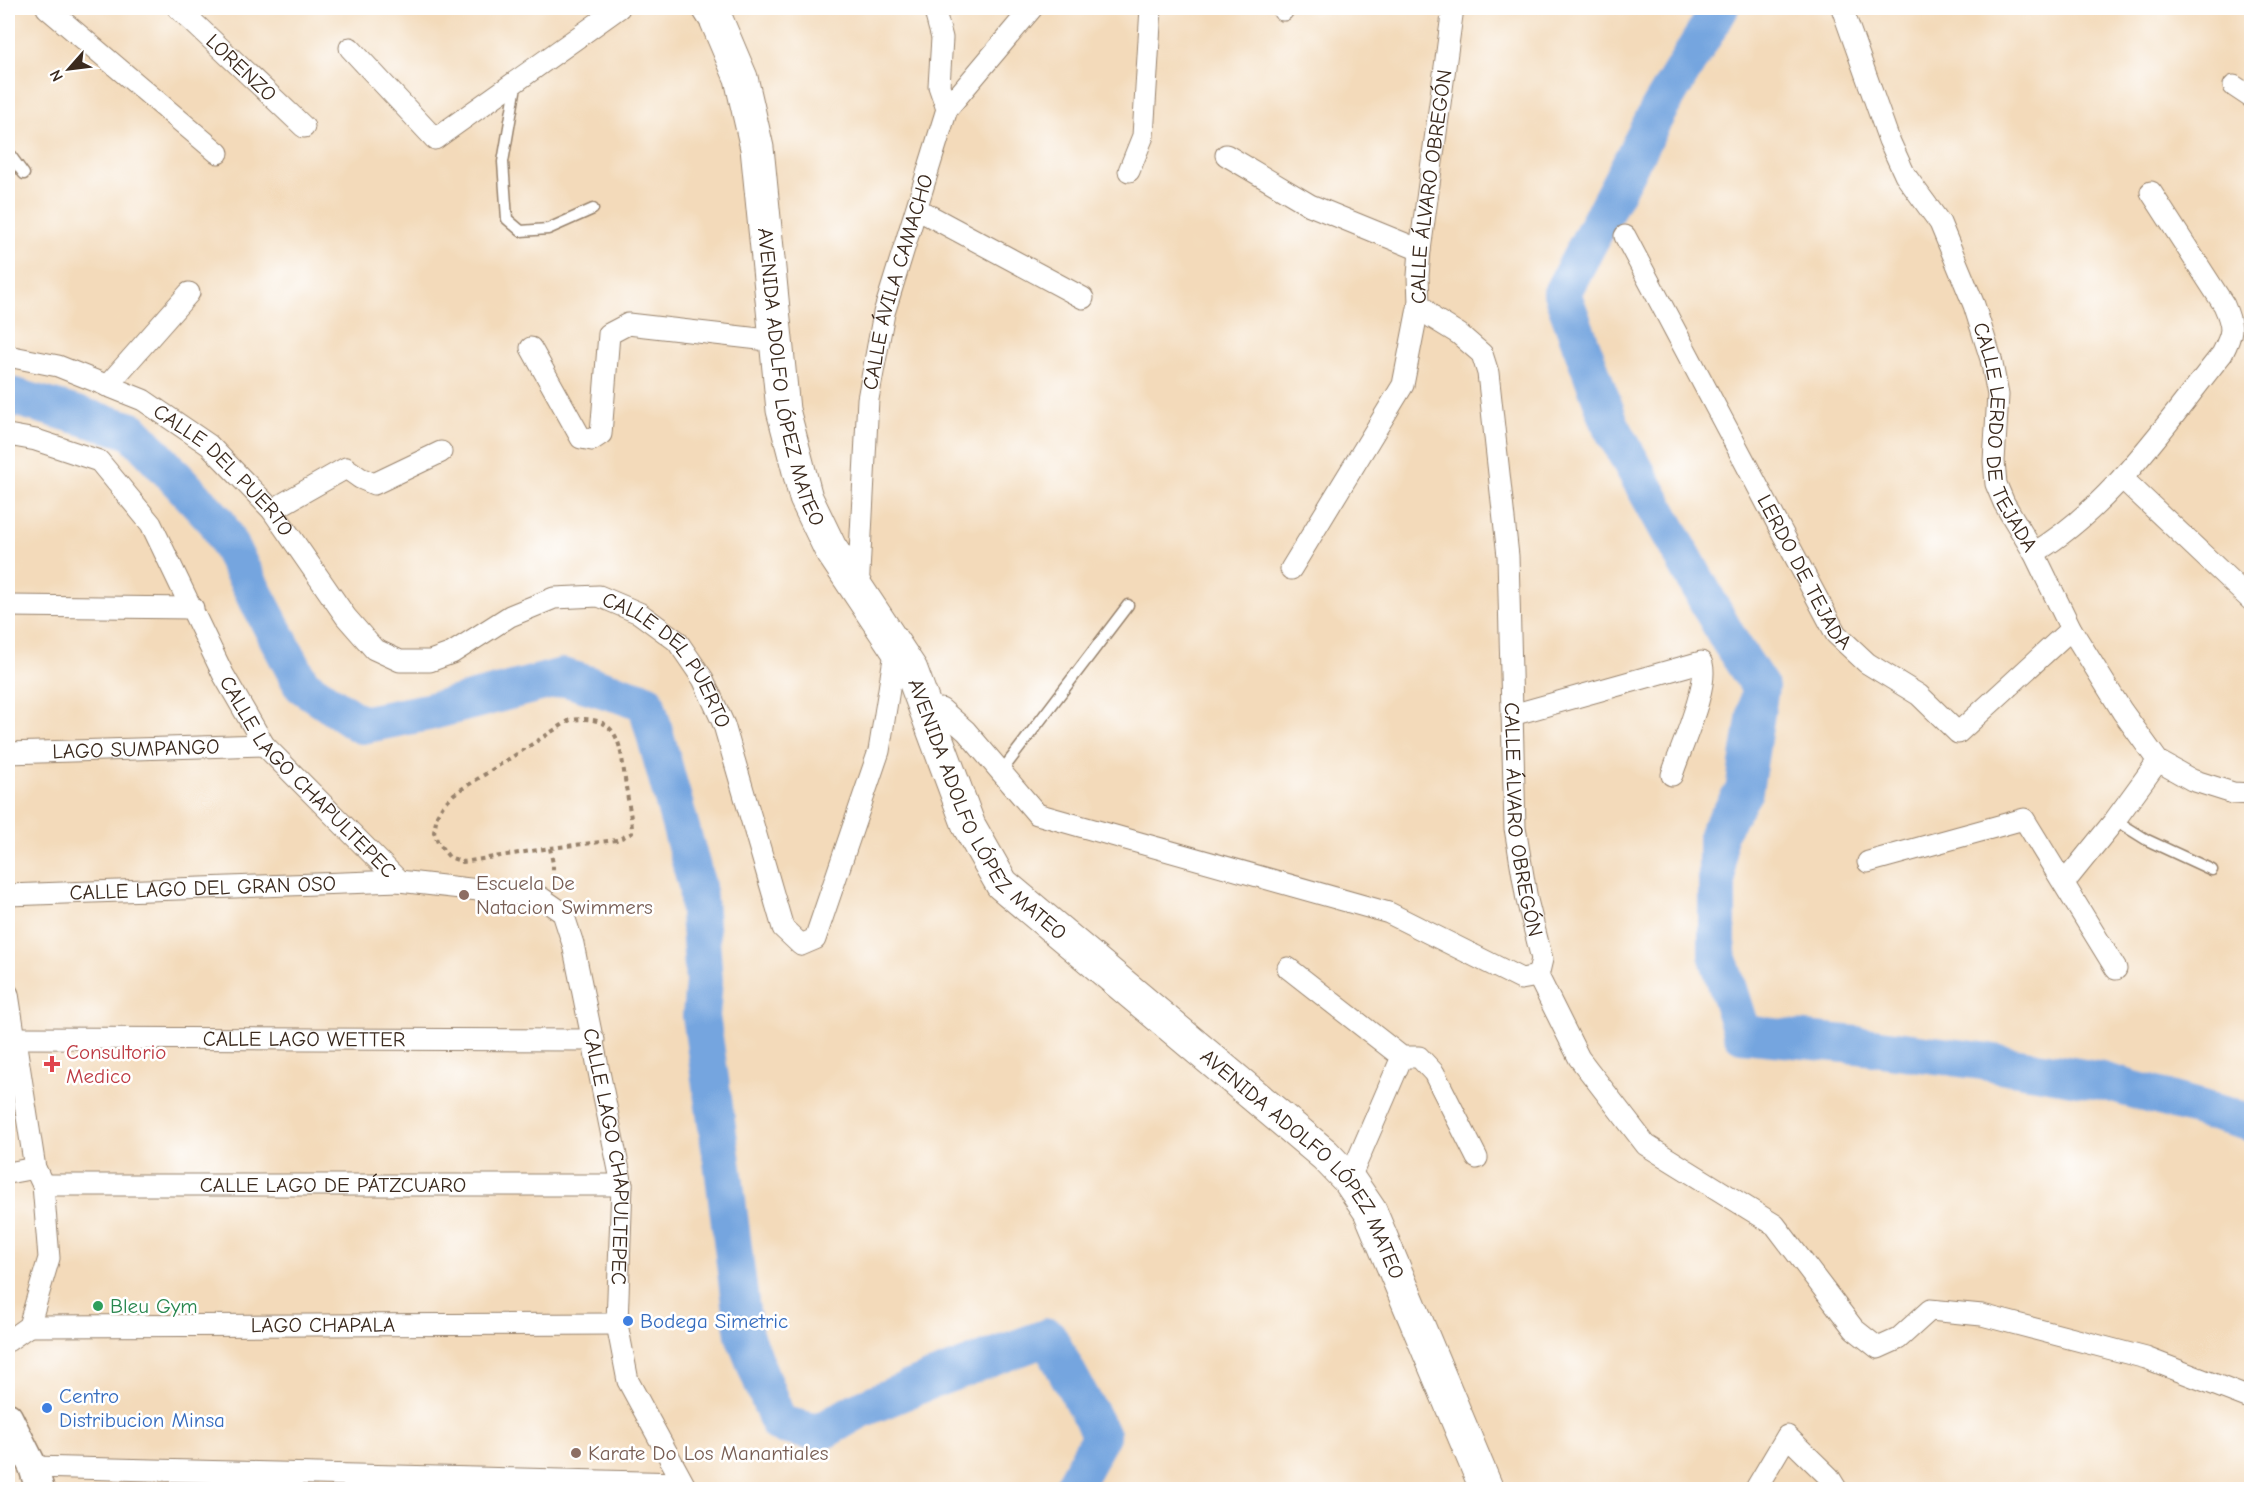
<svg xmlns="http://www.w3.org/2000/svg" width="2259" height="1497" font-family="'Comic Neue',sans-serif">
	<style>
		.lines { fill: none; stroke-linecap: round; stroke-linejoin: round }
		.river { stroke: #75a5df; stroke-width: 38 }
		.service-casing { stroke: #97826c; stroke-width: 13 }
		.minor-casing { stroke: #97826c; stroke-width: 23 }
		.secondary-casing { stroke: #97826c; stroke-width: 31 }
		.primary-casing { stroke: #97826c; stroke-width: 35 }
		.path { stroke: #97826c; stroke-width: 4; stroke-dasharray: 4.5 4.5; stroke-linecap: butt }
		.service { stroke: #fff; stroke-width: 10 }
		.minor { stroke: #fff; stroke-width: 21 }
		.secondary { stroke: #fff; stroke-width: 28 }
		.primary { stroke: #fff; stroke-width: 33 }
		.education-dot { fill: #8d6e63; stroke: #fff; stroke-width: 2 }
		.health-dot { fill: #e0444e; stroke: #fff; stroke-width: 2 }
		.leisure-dot { fill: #2e9e5b; stroke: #fff; stroke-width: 2 }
		.shop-dot { fill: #3f7fe0; stroke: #fff; stroke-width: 2 }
		.labels { text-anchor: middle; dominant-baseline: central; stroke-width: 5; stroke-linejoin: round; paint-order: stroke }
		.street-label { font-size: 21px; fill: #3b2a1e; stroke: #fff }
		.education-label { font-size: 21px; fill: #785e54; stroke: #fff; text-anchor: start }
		.health-label { font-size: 21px; fill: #be3a42; stroke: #fff; text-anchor: start }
		.leisure-label { font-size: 21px; fill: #27864d; stroke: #fff; text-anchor: start }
		.shop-label { font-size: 21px; fill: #366cbe; stroke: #fff; text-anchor: start }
	</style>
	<rect width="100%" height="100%" fill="#fff"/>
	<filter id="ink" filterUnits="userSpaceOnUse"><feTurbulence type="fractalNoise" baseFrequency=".0167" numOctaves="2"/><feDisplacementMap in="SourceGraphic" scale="12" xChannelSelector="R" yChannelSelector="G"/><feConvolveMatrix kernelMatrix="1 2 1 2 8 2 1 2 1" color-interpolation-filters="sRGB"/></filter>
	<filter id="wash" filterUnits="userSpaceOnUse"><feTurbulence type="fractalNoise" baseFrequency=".008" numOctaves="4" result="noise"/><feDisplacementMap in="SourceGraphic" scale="24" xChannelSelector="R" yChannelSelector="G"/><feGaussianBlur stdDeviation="1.35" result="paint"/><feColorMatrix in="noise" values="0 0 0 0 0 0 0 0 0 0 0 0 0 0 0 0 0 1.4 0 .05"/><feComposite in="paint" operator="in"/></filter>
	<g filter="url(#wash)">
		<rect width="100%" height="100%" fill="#f3daba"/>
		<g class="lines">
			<path class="river" d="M1720,8L1658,111L1562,293L1611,426L1729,640L1760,687L1744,791L1717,834V954L1742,1034L1857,1045L1982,1061L2102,1081L2252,1123
				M8,395L132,431L217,522L302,685L361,725L428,712L563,677L646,702L697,886L704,981L701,1016L724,1176L744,1335L779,1424L819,1433L859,1410L929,1381L1048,1337L1101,1435L1071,1490"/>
		</g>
	</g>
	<g filter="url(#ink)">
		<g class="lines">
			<defs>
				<path id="service" d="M517,80L503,162L507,219L521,231L548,229L593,209
					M8,152L24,174
					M1001,772L1128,605
					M2115,820L2147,840L2212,870"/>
				<g id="minor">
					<path d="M47,8L218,153"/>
					<path id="s1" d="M178,8L304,127"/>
					<path d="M934,8L942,38L939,86L947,109"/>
					<path id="s2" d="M1842,8L1889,140L1905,175L1940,223L1974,305L1991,359L1998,395L1994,461L1996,484L2004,503L2034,553L2071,629L2122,711L2158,761L2192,780L2233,793L2252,794"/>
					<path d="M1283,10V8"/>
					<path d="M350,48L435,139L619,8"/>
					<path d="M2234,86L2252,98"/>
					<path d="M1226,155L1310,205L1420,250"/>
					<path d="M1129,171L1143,136L1151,8"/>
					<path d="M917,209L1083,298"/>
					<path id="s3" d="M1625,236L1836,634L1867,663L1919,695L1958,733L2071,629"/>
					<path id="s4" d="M1419,303L1433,318L1459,334L1482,354L1488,373L1508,556L1515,828L1527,900L1542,959L1538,976"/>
					<path d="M531,348L581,438L592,440L601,434L609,334L628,324L776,341"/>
					<path id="s5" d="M8,356L58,366L143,400L209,445L272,510L346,617L374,649L400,661H430L452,653L510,616L554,598L599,596L639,613L677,641L703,679L724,725L783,928L801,945L815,939L879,751L896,646"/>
					<path d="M107,386L189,293"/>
					<path id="s6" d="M8,435L36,440L99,461L151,524L223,674L264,745L399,881L540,897L563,913L573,944L622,1185L617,1324L628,1381L687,1490"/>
					<path d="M2122,478L2252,601"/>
					<path d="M272,510L346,468L360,478L374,484L441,452"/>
					<path d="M2034,553C2112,506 2166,423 2222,354C2233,333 2234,328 2224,305L2151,192"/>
					<path id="s7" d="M1291,569L1403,385L1419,303L1418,276L1420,250L1453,8"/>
					<path id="s8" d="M858,592L868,399L884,313L947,109L1032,8"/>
					<path d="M8,606L193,608"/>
					<path d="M926,712L941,709L966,731L1037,814L1389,913L1521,979L1538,976"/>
					<path d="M1512,715L1701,662C1712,680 1679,752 1672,775"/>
					<path id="s9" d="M8,753L264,745"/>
					<path d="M1868,862L2024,819L2116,969"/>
					<path d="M2064,883L2115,820L2158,761"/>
					<path id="s10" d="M8,895L399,881"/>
					<path d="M1288,968L1402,1057H1419L1434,1073L1477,1158"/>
					<path d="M1538,976L1579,1058L1646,1145L1775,1225L1854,1329L1878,1348L1898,1339L1930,1310L1982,1315L2146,1358L2252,1399"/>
					<path d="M8,994L35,1168L43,1185L49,1258L29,1326L8,1341"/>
					<path id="s11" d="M14,1038L594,1040"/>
					<path d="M8,1173L35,1168"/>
					<path d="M1349,1180L1402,1057"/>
					<path id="s12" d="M43,1185H622"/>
					<path id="s13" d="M29,1326L617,1324"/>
					<path d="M33,1467L682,1483"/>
					<path d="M1755,1490L1787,1436L1829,1477L1837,1490"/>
				</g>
				<path id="secondary" d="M8,1417L33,1467L40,1490"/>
				<g id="primary">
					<path id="s14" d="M709,8L716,19L741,78L757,148L783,410L806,498L830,548L911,670L969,826L1002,884L1325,1155L1349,1180L1370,1211L1487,1490"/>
				</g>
			</defs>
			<use href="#service" class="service-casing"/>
			<use href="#minor" class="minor-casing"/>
			<use href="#secondary" class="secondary-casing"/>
			<use href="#primary" class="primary-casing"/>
			<path class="path" d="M550,848L617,840L632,833C632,818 628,802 626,786C620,747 622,713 570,720L454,794L443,805L437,815L434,832L438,843L449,857L463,862L550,848L553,864V882"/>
			<use href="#service" class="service"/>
			<use href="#minor" class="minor"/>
			<use href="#secondary" class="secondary"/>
			<use href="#primary" class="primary"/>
		</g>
	</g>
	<g class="education-dot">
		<circle cx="464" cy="895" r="6"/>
		<circle cx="576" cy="1453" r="6"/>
	</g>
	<path class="health-dot" d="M49 1055h6v6h6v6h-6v6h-6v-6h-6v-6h6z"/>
	<circle class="leisure-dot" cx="98" cy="1306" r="6"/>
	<g class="shop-dot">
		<circle cx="628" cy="1321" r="6"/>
		<circle cx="47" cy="1408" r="6"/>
	</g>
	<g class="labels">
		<g class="street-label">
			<text stroke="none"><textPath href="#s1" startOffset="87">LORENZO</textPath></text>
			<text stroke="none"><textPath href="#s7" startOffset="416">CALLE ÁLVARO OBREGÓN</textPath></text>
			<text stroke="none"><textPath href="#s8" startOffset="314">CALLE ÁVILA CAMACHO</textPath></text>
			<text stroke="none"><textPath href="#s14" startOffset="381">AVENIDA ADOLFO LÓPEZ MATEO</textPath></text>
			<text stroke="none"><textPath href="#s2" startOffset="465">CALLE LERDO DE TEJADA</textPath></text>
			<text stroke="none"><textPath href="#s5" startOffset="250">CALLE DEL PUERTO</textPath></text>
			<text stroke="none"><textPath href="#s3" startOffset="381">LERDO DE TEJADA</textPath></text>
			<text stroke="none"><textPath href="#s5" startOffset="826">CALLE DEL PUERTO</textPath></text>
			<text stroke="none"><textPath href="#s9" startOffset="128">LAGO SUMPANGO</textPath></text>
			<text stroke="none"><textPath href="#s6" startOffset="477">CALLE LAGO CHAPULTEPEC</textPath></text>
			<text stroke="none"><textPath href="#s14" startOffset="867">AVENIDA ADOLFO LÓPEZ MATEO</textPath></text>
			<text stroke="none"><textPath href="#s4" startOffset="550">CALLE ÁLVARO OBREGÓN</textPath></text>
			<text stroke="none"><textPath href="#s10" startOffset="195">CALLE LAGO DEL GRAN OSO</textPath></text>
			<text stroke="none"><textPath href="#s11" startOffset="290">CALLE LAGO WETTER</textPath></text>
			<text stroke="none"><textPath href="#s6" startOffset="1035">CALLE LAGO CHAPULTEPEC</textPath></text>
			<text stroke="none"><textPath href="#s14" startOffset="1353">AVENIDA ADOLFO LÓPEZ MATEO</textPath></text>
			<text stroke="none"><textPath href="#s12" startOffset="290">CALLE LAGO DE PÁTZCUARO</textPath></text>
			<text stroke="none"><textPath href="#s13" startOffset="294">LAGO CHAPALA</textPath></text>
		</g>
		<g class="education-label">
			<text x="476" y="883">Escuela De<tspan x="476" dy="24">Natacion Swimmers</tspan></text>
			<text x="588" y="1453">Karate Do Los Manantiales</text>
		</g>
		<g class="health-label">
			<text x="66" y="1052">Consultorio<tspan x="66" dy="24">Medico</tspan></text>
		</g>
		<g class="leisure-label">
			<text x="110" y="1306">Bleu Gym</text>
		</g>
		<g class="shop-label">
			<text x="640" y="1321">Bodega Simetric</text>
			<text x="59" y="1396">Centro<tspan x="59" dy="24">Distribucion Minsa</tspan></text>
		</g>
	</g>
	<rect width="2259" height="1497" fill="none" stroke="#fff" stroke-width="30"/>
	<g transform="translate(69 69) rotate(242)" stroke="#ffffff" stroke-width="4.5" paint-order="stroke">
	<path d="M0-4.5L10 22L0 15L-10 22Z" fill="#3b2a1e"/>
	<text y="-9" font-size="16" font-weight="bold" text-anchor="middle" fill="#3b2a1e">N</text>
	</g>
</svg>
